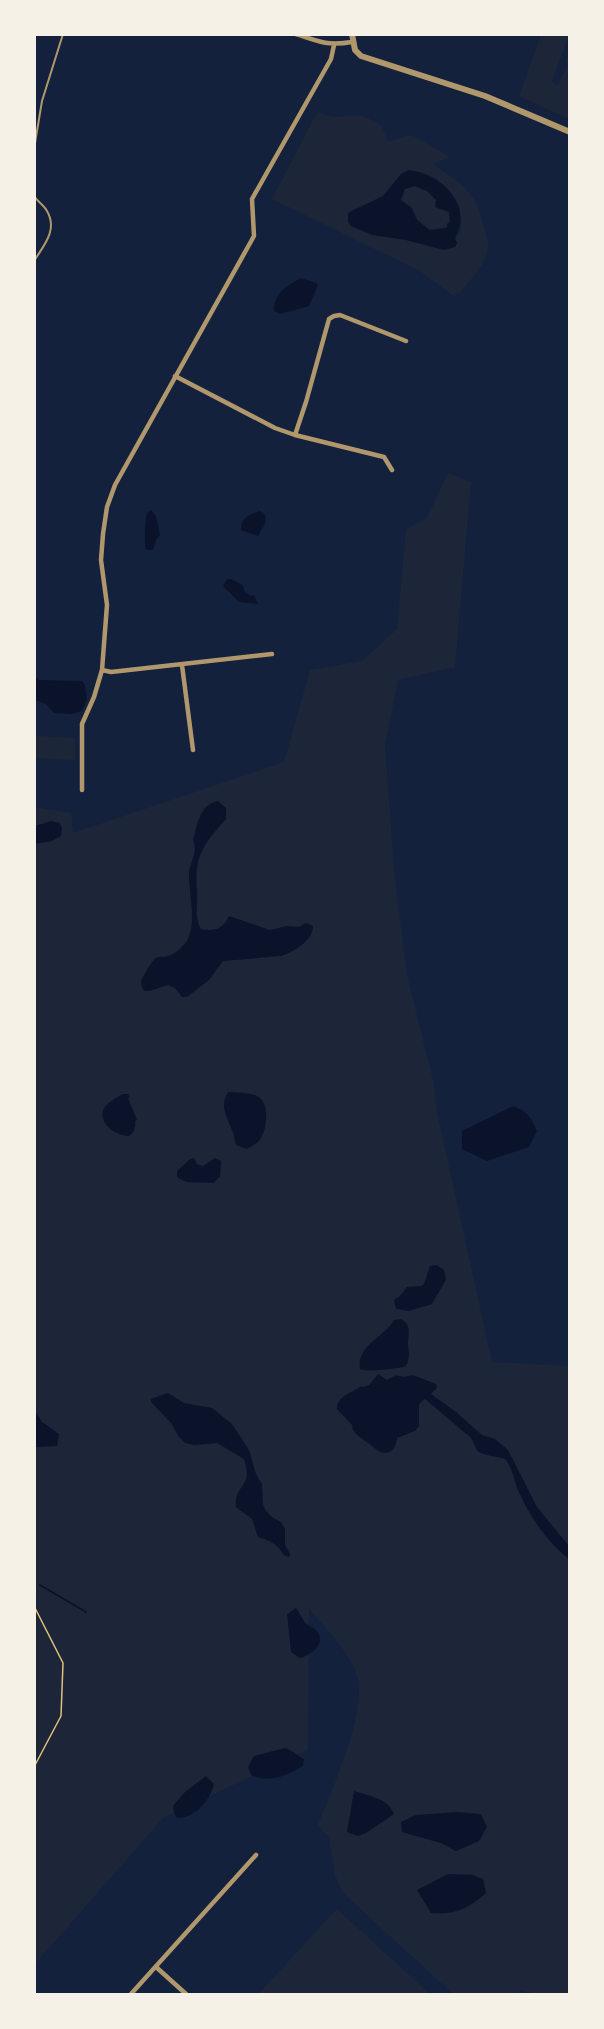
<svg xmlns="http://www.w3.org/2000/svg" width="604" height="2029" font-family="Rubik,sans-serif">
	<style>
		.green { fill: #1d2539; fill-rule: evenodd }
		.water { fill: #0b132b; fill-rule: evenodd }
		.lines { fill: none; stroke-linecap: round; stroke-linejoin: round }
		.stream { stroke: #0b132b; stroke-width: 2 }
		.path { stroke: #e5c07b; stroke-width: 1.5 }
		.service { stroke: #b1986c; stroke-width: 2 }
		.minor { stroke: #b1986c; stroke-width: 4.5 }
		.tertiary { stroke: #b1986c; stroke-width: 6 }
	</style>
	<rect width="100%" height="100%" fill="#14213d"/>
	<path class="green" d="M541,35H569L552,81L557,86L567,67L566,60L569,50V119L519,96Z
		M319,112C338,121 342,114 359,116C368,117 375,122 382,126L388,142L409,135L416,137L450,157L433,164C462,185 476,190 484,227C487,237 490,246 486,255C482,269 468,282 459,294L455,293V297L420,271L272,199L314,118ZM421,172C425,174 430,175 434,177C441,181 462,215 462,223C461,235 453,243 444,250L406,240L372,235L351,226L348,213C358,205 372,204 383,196C391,190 394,181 401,174Z
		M415,186L427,191L436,200L435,207L449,212L450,221L447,227L430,230L417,220L416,214L401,200L405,189Z
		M448,473L471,482L455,667L398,680L385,745L395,881L407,975L433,1080L437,1112L492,1362L569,1366V1994H535L520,1990L518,1994H453L342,1892L335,1875L329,1838L318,1825C331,1791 368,1711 357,1676C350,1652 325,1628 309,1609L308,1750L163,1818L35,1964V809L40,808L71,813L73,833L284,762L310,670L362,661L397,629L406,529L427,518ZM402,1832L479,1841L456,1851L441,1843Z
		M35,736L75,738V760L35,758Z
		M337,1909L430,1994H258Z"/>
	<path class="water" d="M408,170C441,173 474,205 455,238L457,243L455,247L444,250L406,240L373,235L351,226L348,222V213L383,196L401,174ZM415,186L427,191L436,200L435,207L449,212L450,221L447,224V228L430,230L417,220L411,207L401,200L405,189Z
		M301,278L316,283L318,285L309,306L280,314L274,311C274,293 286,286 301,278Z
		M151,510L156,516L160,535L156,540L153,550H146C144,547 145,517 147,513C148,512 149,511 151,510Z
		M259,511L264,513C269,524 262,527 258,536L241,530C240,518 249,515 259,511Z
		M227,579H231L243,585L245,592L251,596L254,595L258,604L239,602L223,586Z
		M35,676L39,680L82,681L85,685L87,699L82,711L73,714L54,713L46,704L35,700Z
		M218,801L226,808V819C203,845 194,856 197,891C198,905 194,917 201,929C214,932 223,929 229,916L270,930L287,926L299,927L306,923L313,926C313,941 293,952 281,956L223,961L209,980L187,997H182L175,988L168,985L150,991H144C143,989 141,984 141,982C141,979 152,961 155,959C159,955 163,958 168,956C174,955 183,946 186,942C198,924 188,891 189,872C191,860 198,852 193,840C197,825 200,804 218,801Z
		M51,821L60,823L62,829L61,836L52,841L35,844V826Z
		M228,1092C237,1093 250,1092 257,1096C271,1103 267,1131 259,1141C256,1144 251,1146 247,1149L236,1145C235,1141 234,1135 232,1130C227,1117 219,1106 228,1092Z
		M123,1094H128L130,1098H128L137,1120L135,1121C136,1127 134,1133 129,1136C117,1136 99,1125 103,1110C105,1104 117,1097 123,1094Z
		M513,1106C527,1111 531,1117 537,1131L529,1147L487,1161L462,1149V1131Z
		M194,1158L197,1164L203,1166L215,1158L221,1161L220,1176L214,1183L186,1182L177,1177V1171L190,1159Z
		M437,1265L444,1270L446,1280L432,1304L409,1311L396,1309L394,1300L400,1296L407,1287L421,1286L424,1284L430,1266Z
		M401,1319C411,1325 409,1331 408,1341C408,1350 411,1357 406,1366C399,1369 366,1372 360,1369C356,1345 385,1337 394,1320Z
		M378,1374L387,1380L396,1375L404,1377L413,1375L436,1384L437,1388L431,1394L456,1412L482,1435L495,1439L508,1450L537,1507L569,1546V1559C546,1541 530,1517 518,1490C514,1480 512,1467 505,1459C496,1456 487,1456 478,1452L471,1438L425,1399L419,1404V1426L415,1431L397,1438C396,1448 392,1455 380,1452L357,1435L353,1430L352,1425L337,1409C336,1396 353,1393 361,1386L363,1387L369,1385Z
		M168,1393L184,1403L212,1408L232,1424L249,1450L256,1474L262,1484L263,1504L266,1511L272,1517L281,1522L285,1529V1545L290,1554L289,1557L284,1555C277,1544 271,1541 258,1537L252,1519L236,1507C234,1483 254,1489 244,1459L217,1443L194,1445L185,1443L179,1437L171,1423L151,1402V1399Z
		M34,1409L42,1422L59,1434L57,1446L35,1447Z
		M296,1608C299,1612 301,1617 304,1621C307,1626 312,1626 316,1630C328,1643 311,1655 300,1658L291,1652L287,1614Z
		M285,1748C292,1750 298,1756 304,1759L303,1766C287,1775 269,1784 251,1775L248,1767L254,1756Z
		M206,1776L214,1784C210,1800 196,1818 177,1818L174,1813L173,1806L185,1792Z
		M354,1791C369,1796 388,1798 394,1814L366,1833L358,1836L347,1832Z
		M458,1812L481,1814L487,1827L479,1841L456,1851L441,1843L402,1832L401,1822L416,1815Z
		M448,1874L473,1875L483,1879L486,1893C468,1909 455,1915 431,1913L417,1890Z"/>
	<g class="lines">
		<path class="stream" d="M40,1585L86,1612"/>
		<path class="path" d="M34,1606L63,1663L61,1716L34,1767"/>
		<path class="service" d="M34,149L42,101L63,34
			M34,196C38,202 44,205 47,211C58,230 44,245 34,261"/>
		<path class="minor" d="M296,34C319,42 328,46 352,42
			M175,376L275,428L295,435L384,457L392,470
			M295,435L306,402L329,319L334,316L340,315L406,341
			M182,665L193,750
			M102,670L111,672L272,654
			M82,790V724L94,697L102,670L107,605L101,560L103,534L107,507L115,485L254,236L252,199L331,59L334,45
			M156,1967L186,1994
			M131,1994L256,1855"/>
		<path class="tertiary" d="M352,34L355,50L361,56L485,96L570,132"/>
	</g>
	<rect width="604" height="2029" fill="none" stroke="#f6f1e7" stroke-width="72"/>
</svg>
